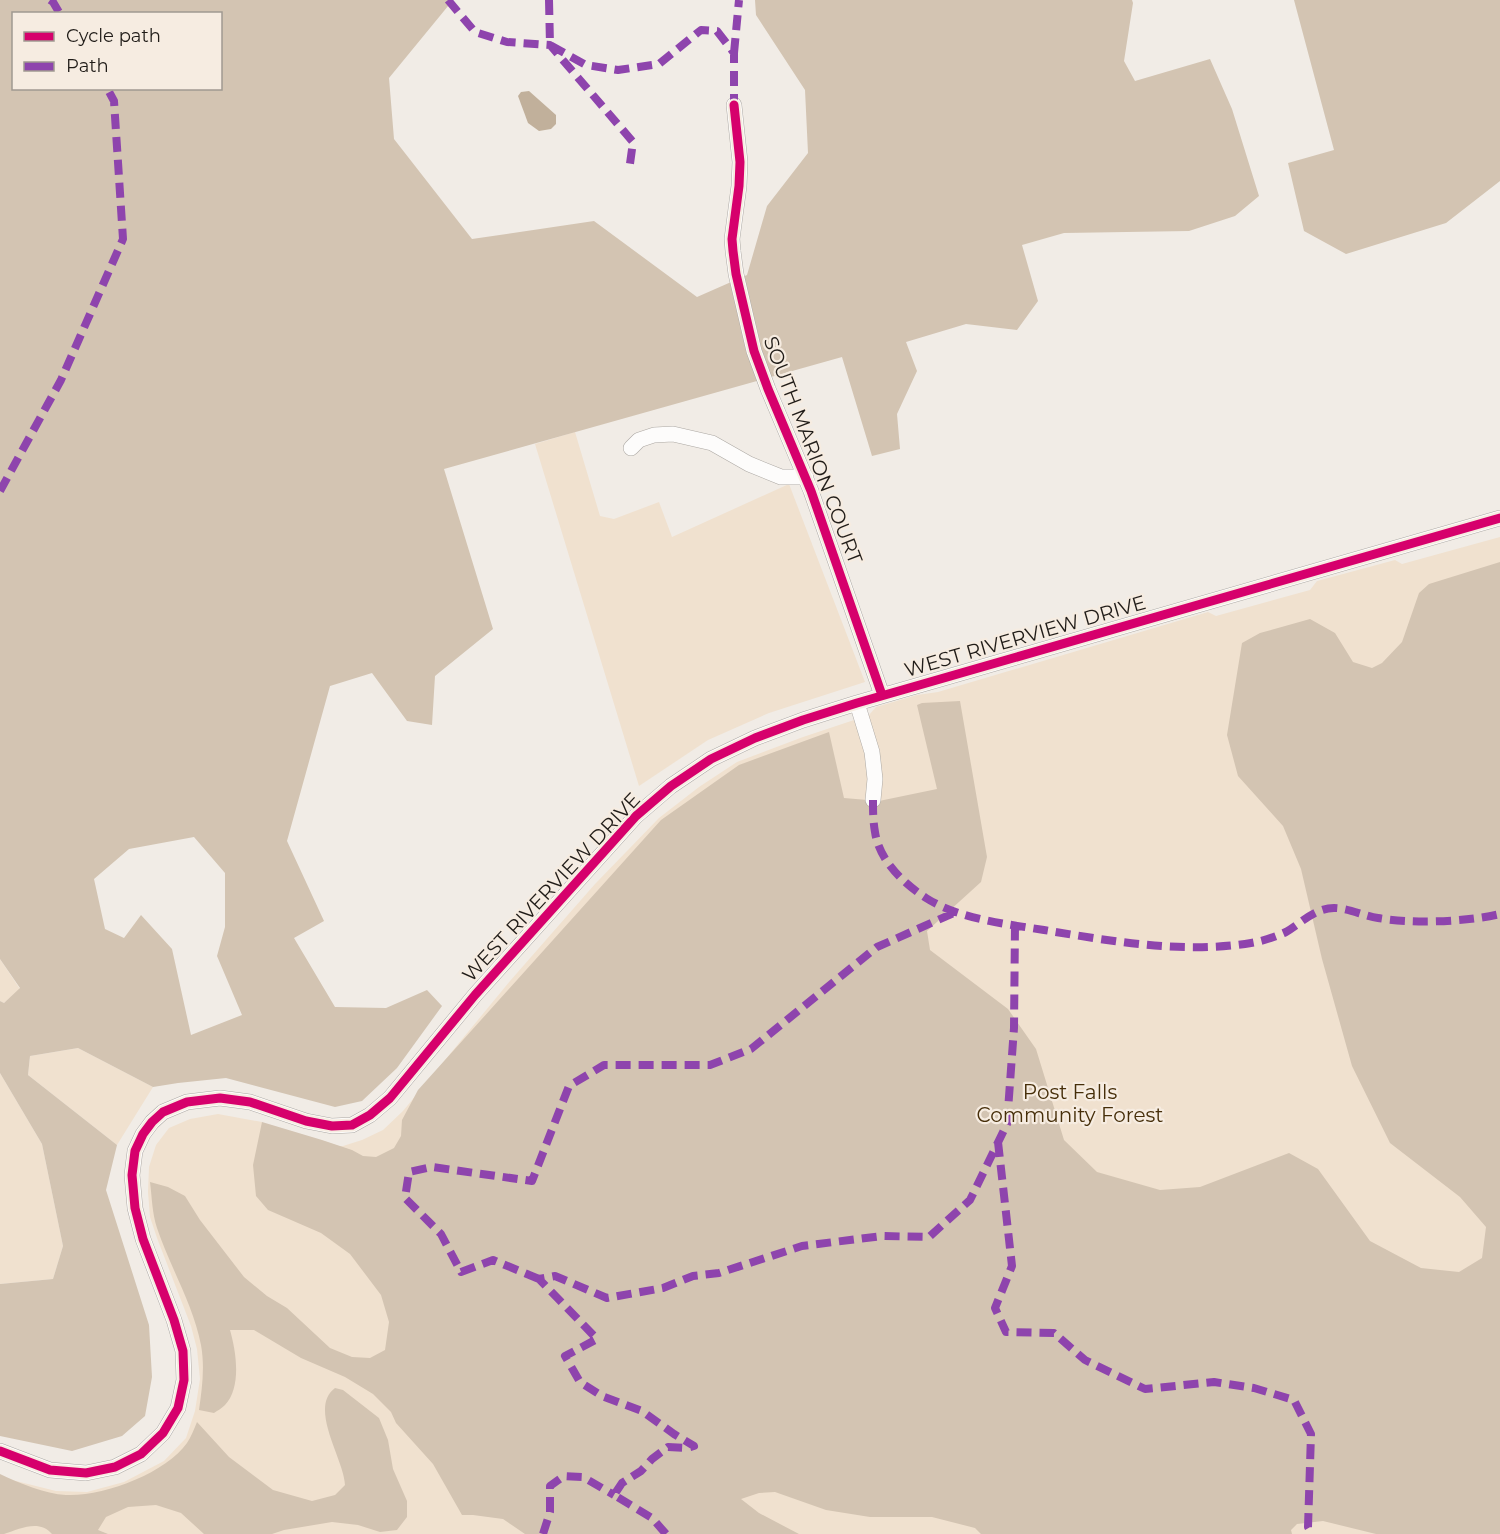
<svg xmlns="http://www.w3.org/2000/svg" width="1500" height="1534" font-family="Montserrat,sans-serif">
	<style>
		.green { fill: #f0e1cf }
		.forest { fill: #d3c4b2; fill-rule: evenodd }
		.water { fill: #c1b09b }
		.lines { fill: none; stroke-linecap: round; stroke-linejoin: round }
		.minor-casing { stroke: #aca8a3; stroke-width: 16 }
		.minor { stroke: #fdfcfb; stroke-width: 15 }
		.quiet { stroke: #8e44ad; stroke-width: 8; stroke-dasharray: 15 8; stroke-linecap: butt }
		.cycleway-casing { stroke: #f6ece1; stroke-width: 13 }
		.cycleway { stroke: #d6006c; stroke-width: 9 }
		.labels { text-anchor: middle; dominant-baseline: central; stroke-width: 4.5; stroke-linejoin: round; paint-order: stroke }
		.street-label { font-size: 20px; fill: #201c18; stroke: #f6ece1 }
		.park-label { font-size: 20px; fill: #462e09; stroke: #f6ece1 }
	</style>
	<rect width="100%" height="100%" fill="#f1ece6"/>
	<path class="green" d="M575,432L600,516L614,519L659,502L672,537L789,484L865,682L769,713L708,740L639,786L535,444Z
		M1500,537V1534H0V1477L56,1491L87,1492L124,1482L164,1461L186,1438L195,1411L200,1379L197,1349L191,1326L157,1238L150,1217L148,1192L149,1167L156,1145L169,1128L190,1119L218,1114L262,1122V1126L325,1147L343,1146L362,1140L383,1130L403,1111L510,981L595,884L659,818L699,787L737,762L803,737L869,715L876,707L917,695L938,692L1208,612L1216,616L1310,590L1317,581L1395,560L1402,564Z
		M0,959L20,989L4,1003L0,1001Z
		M78,1048L153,1087L117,1145L28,1075L30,1056Z
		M0,1073L42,1144L63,1246L53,1279L0,1284Z"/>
	<path class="forest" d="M0,0H453L389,78L394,139L472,239L594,221L697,297L747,275L767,206L808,153L805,90L756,15L755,0H1132L1133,3L1124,61L1135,81L1210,59L1232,109L1259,196L1235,216L1189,231L1064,233L1022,245L1038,301L1017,330L966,324L906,342L917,371L897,414L900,449L872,456L842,357L444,469L493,629L435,676L432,725L407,721L372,673L330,686L287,841L324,921L294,938L335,1007L386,1008L427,990L442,1006L397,1068L362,1101L335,1107L226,1078L178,1083L153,1087L78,1048L30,1056L28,1075L117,1145L106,1190L149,1325L152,1377L145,1416L122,1436L72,1451L0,1436V1284L53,1279L63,1246L42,1144L0,1073V1001L4,1003L20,988L0,959ZM14,14H220V88H14ZM194,837L225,873V927L217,956L242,1015L191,1035L172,949L141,915L124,938L105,929L94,879L129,849Z
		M1294,0H1500V181L1446,223L1346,254L1304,231L1288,163L1334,150Z
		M1500,562V1534H1376L1323,1521L1297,1524L1291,1530L1292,1534H981L975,1528L932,1517H870L826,1510L775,1492L759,1493L741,1499L759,1513L799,1534H525L503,1519L473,1515H462L433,1464L396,1423L391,1412L373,1394L345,1377L301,1358L254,1330H230C236,1351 242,1387 225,1405C222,1408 217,1411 214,1413L199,1410C202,1389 205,1367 201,1345C193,1304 170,1267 157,1228C152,1213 152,1197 150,1182L168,1187L185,1196L200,1220L244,1277L267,1296L287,1308L330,1348L352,1357L370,1358L385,1350L389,1322L381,1295L350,1254L321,1233L268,1210L256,1196L253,1165L262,1122L322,1140L352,1150L363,1156L376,1157L394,1148L401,1136L402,1120L418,1090L661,820L739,765L829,732L844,798L879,801L937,789L917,705L922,703L960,701L987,857L981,882L927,931L930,950L1008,1009L1036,1049L1064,1140L1097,1172L1160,1190L1200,1187L1289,1153L1318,1169L1370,1241L1421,1268L1459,1272L1482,1258L1486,1227L1460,1197L1390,1143L1352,1066L1322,959L1301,869L1283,826L1238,776L1227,735L1242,643L1260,633L1310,619L1335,633L1353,662L1372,668L1382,663L1402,642L1419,593L1429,584Z
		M335,1388L343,1390L379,1418L388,1440L393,1469L407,1501V1517L397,1530L380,1532L358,1525L332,1522L284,1530L272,1534H204L181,1513L156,1505L128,1507L106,1517L98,1530L108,1534H52C39,1519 20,1529 4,1534H0V1474C19,1483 45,1494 66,1495C103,1497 166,1473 187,1443C191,1437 194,1429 197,1422L229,1457L273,1490L312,1501L335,1495L345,1485C344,1459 308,1408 335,1388Z"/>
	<path class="water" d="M529,91L556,115V124L551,129L539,131L528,123L518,96L521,92Z"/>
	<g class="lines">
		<defs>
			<path id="minor" d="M734,105L740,162L739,186L732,239L733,251L736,274L754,351L768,389L811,491L882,695
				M631,448L639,440L654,435L673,434L712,443L749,464L781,477H806
				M857,703L872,752L875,779L873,800
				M0,1451L50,1470L86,1473L115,1467L141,1454L163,1433L178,1408L184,1380L183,1351L174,1320L143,1239L135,1208L132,1175L135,1151L143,1134L152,1122L163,1112L187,1102L220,1098L250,1102L306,1121L332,1126L352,1125L370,1115L390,1098L475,995L636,816L671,786L711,759L755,738L803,720L857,703L1500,518"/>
		</defs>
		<use href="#minor" class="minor-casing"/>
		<use href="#minor" class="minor"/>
		<path class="quiet" d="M50,0L53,2L60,14
			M448,0L475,32L507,42L550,45L633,142L629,171
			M549,0L550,45L586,65L618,70L659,64L701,30L717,31L734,53V105
			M734,53L739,0
			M0,491L61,380L123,239L114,101L107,88
			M873,800C873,811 873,821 875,832C879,860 903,883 926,898C959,919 1006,924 1044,930C1110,941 1184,954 1251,943C1263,941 1275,937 1286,932C1301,923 1315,908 1334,908C1348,908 1364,916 1378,918C1412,924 1466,922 1500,914
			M998,1142L1012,1266L995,1308L1006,1332L1054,1333L1085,1360L1145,1389L1214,1382L1254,1388L1294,1400L1311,1434L1308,1527L1312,1534
			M539,1279L493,1260L461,1272L441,1234L405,1198L409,1172L432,1167L532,1181L569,1086L604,1065H710L751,1049L877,947L956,912
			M543,1534L550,1512V1486L564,1476L583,1477L614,1495
			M666,1534L652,1518L614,1495L622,1483L641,1471L652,1459L668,1447L687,1448L694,1446L674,1434L642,1411L602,1396L580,1382L565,1356L597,1339L539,1279L555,1276L607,1298L663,1288L693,1276L719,1273L802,1246L882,1236L929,1237L970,1200L1007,1124L1014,1028L1015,925"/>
		<defs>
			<path id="cycleway" d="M734,105L740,162L739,186L732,239L733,251L736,274L754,351L768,389L811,491L882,695
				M0,1451L50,1470L86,1473L115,1467L141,1454L163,1433L178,1408L184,1380L183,1351L174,1320L143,1239L135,1208L132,1175L135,1151L143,1134L152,1122L163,1112L187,1102L220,1098L250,1102L306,1121L332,1126L352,1125L370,1115L390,1098L475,995L636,816L671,786L711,759L755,738L803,720L857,703L1500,518"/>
		</defs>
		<use href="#cycleway" class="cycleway-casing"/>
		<use href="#cycleway" class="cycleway"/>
	</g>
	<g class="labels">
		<g class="street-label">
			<text transform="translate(813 450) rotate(69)">SOUTH MARION COURT</text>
			<text transform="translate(1025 636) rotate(-16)">WEST RIVERVIEW DRIVE</text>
			<text transform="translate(551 887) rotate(-47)">WEST RIVERVIEW DRIVE</text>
		</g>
		<g class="park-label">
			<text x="1070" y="1092">Post Falls<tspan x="1070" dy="23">Community Forest</tspan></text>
		</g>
	</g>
	<rect x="12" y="12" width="210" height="78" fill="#f6ece1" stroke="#a09991" stroke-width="1.5"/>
	<rect x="24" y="32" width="30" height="9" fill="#d6006c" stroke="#a09991" stroke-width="1.5"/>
	<text x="66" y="42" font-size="18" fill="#201c18">Cycle path</text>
	<rect x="24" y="62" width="30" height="9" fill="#8e44ad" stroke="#a09991" stroke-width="1.5"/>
	<text x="66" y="72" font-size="18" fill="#201c18">Path</text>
</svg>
